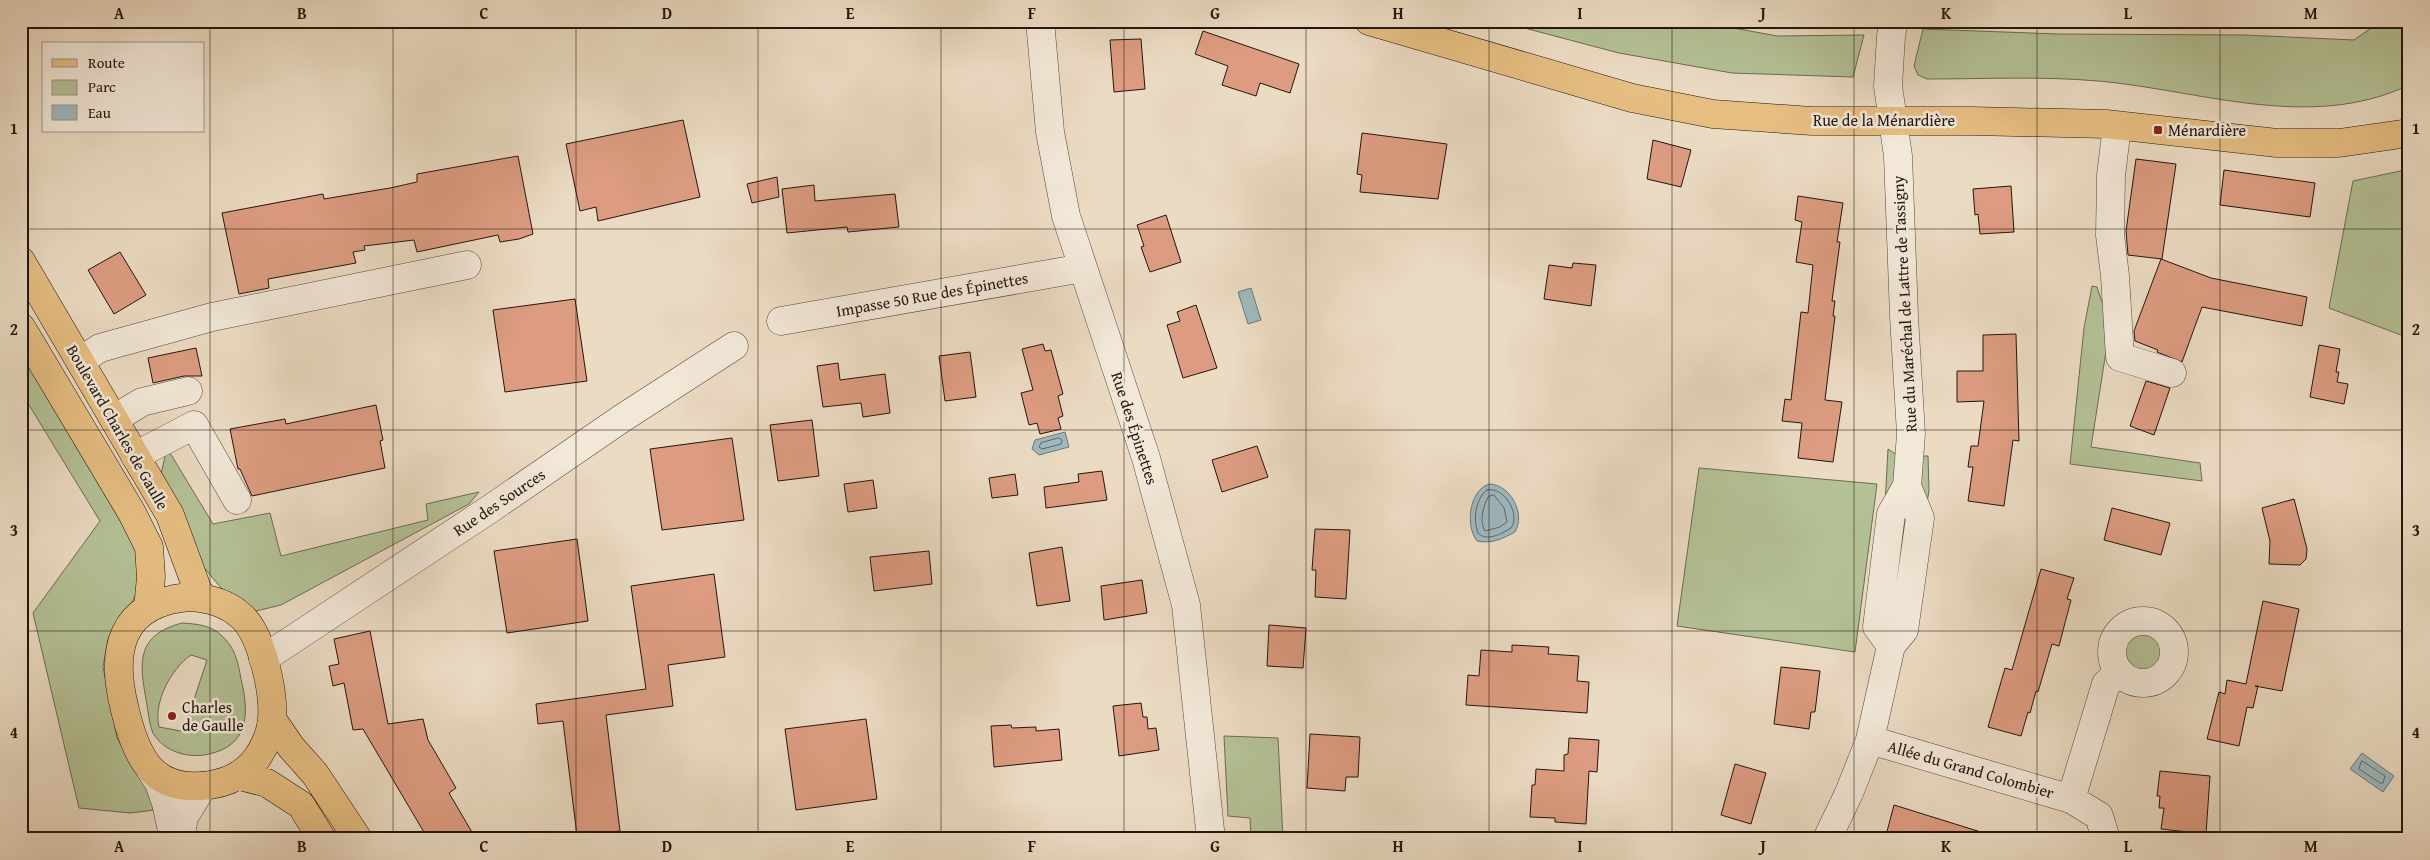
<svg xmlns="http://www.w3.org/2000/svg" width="2430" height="860" font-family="'Gentium Book Plus',serif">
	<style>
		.green { fill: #b4c196; stroke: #6c6b53; fill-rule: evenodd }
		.water { fill: #9eb8bf; stroke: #6d7779 }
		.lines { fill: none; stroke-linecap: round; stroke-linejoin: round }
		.shore { stroke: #606668; stroke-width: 1 }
		.building { fill: #dd9c81; stroke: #231510 }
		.minor-casing { stroke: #55463d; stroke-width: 29 }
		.major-casing { stroke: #231510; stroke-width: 29 }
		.minor { stroke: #f2e8d8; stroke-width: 28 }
		.major { stroke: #e6be82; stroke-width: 28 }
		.grid { fill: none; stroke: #231510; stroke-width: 1; stroke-opacity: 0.55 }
		.poi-dot { fill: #8f2418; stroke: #f2e8d8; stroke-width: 2 }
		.labels { text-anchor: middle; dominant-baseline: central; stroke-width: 5; stroke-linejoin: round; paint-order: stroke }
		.street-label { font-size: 16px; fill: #231510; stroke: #f2e8d8 }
		.poi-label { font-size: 16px; fill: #231510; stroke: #f2e8d8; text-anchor: start }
		.neatline { fill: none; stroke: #231510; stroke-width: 2 }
		.grid-label { font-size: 16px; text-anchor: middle; font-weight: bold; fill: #231510 }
	</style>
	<rect width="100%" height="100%" fill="#ebdbc3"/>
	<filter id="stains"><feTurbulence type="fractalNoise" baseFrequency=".004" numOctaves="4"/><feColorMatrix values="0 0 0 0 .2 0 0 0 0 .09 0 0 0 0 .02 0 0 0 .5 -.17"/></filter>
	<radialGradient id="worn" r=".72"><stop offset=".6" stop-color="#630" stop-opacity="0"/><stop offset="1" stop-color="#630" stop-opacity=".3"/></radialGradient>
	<path class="green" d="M1498,21H1696L1777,36L1864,35L1853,77L1732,73L1619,53Z
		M2381,21H2409V85C2310,132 2200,90 2098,81C2041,76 1984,79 1927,79L1918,75L1914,66L1923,29L2058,34L2244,35L2354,40Z
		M2405,170H2409V338L2329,308L2353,181Z
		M2092,286L2097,287L2110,326L2091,447L2200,463L2202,481L2070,464L2084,328Z
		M21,354L137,549L139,588L128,610L108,639L103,667L117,738L133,765L150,785L155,810L130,813L79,808L33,613L100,521L21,392Z
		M167,448L213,524L270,513L281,556L428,520L426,504L479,492L469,504L281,605L256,611L221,588L202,565L161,474Z
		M1888,449L1897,455L1896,486L1885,505Z
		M1919,456H1928L1929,490L1925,517L1918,494Z
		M1699,468L1877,484L1855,652L1677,626Z
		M182,623C197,624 210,625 221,635C235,647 238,662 241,679C249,712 250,745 209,754C189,759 164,752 153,733C149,724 148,709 146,699C139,661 137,635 182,623ZM191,655L207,660L185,727L181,731L159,727C153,702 171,669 191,655Z
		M2124 652a19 19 0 1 1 38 0a19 19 0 1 1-38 0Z
		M1224,736L1278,738L1283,839H1251L1250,818L1228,816Z"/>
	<path class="water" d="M1251,288L1261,320L1248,324L1238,292Z
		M1065,432L1069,447L1039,455L1032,449L1035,440Z
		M1490,484C1510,485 1526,513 1515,532C1502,539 1492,544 1477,541C1465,526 1469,489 1490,484Z
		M2362,753L2394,776L2383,792L2350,769Z"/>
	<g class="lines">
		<path class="shore" d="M1059,438L1062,440L1061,444L1042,449L1039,447L1041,443Z
			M1487,490C1504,486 1521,514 1511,528C1501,534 1487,542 1478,533C1473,520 1475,499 1487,490Z
			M1494,495L1504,508L1507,522L1500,527L1485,531C1479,521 1483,507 1488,497Z
			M2362,761L2385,776L2383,783H2380L2359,769Z"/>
	</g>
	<path class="building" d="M1203,31L1299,64L1290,93L1260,83L1256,96L1222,85L1228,66L1195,54Z
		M1141,39L1145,89L1114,92L1110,40Z
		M683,120L700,197L598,221L596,207L580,211L566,144Z
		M1362,133L1447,144L1438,199L1360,192L1362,175L1357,174Z
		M1653,140L1691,150L1681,187L1647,179Z
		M518,156L533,234L519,239L500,242L498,235L417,252L414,240L364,246L365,250L353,252L356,263L268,279L269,288L239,294L222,213L323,194L324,199L390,188L417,182V174Z
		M2136,159L2176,164L2162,259L2128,255L2126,231Z
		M2224,170L2315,183L2310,217L2220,205Z
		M777,177L779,197L752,203L747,184Z
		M814,185L815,201L895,194L899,227L848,232L847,227L787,233L782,189Z
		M2011,186L2014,232L1980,234L1978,214L1975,215L1973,189Z
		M1798,196L1843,203L1837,242H1840L1832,301H1835L1833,316H1835L1825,400L1842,402L1833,462L1798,458L1802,423L1782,421L1785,399L1791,400L1801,312L1808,313L1813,265L1796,262L1802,222L1795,220Z
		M1166,215L1181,262L1150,272L1141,247L1144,246L1137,225Z
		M120,252L146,295L114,314L88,270Z
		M2161,259L2211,278L2307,297L2302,326L2202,307L2182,362L2157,352L2158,350L2135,341L2134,331Z
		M1573,263L1596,265L1591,306L1544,299L1549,265L1572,268Z
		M575,299L587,381L505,392L493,310Z
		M1196,305L1217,368L1183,378L1167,325L1180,321L1177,312Z
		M2016,334L2019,441L2013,440L2004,506L1968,501L1973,467H1968L1971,446H1978L1984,401L1957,402V371H1983V335Z
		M1043,344L1045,351L1051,350L1063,394L1058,396L1063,416L1058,418L1061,429L1040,434L1037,423L1029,425L1021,393L1033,390L1022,349Z
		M2319,345L2340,349L2336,372H2339L2337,382L2348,384L2344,404L2310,397Z
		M196,348L202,376H184L153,383L148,358Z
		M970,352L976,397L945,401L939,356Z
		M838,363L840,380L885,374L890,413L863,417L861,403L823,407L817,366Z
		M2146,381L2170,388L2154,435L2130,426Z
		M376,405L383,440L380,441L385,468L252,496L240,469H238L230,429L285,419L286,424Z
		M812,420L819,476L778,481L770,425Z
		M732,438L744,520L662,530L650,449Z
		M1257,446L1268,477L1222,492L1212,460Z
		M1102,471L1107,500L1046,508L1044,487L1079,482L1078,474Z
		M1015,474L1018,495L992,498L989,478Z
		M873,480L877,508L848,512L844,484Z
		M2294,499L2307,549L2306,559L2300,565L2269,564L2270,541L2262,508Z
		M2112,508L2170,523L2161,555L2104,540Z
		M1315,529L1350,530L1346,599L1315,597L1316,570H1312Z
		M577,539L588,621L507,633L494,551Z
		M1062,547L1070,601L1037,606L1029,553Z
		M929,551L932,584L874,591L870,557Z
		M2041,569L2074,578L2067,599L2071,600L2059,646L2052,644L2038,692L2036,691L2030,713L2028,712L2021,736L1988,727L2005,668L2012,670Z
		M714,574L725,657L668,665L673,706L606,715L620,831L577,836L563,721L538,724L536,704L646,689L631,586Z
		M1142,580L1147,613L1104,620L1101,586Z
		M2263,601L2299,609L2282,691L2255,686H2258L2253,708L2247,707L2239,746L2207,739L2219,692L2225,694L2227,680L2246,684Z
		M1269,625L1306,628L1303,668L1267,666Z
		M370,631L388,724L423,719L428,740L456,788L449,793L476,839H428L363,729L353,730L344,683L333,686L329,666L339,664L334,639Z
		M1512,645L1549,647L1548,654L1579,656L1577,681L1589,682L1587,713L1466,705L1468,675L1479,676L1481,650L1512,652Z
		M1781,667L1820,671L1815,712H1811L1809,729L1774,724Z
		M1141,703L1143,717H1147L1148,729L1156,728L1159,750L1119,756L1113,706Z
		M866,719L877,799L796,810L785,729Z
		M1011,725L1012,728L1036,727V731L1059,729L1062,760L994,767L991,726Z
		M1310,734L1360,737L1358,777H1346L1345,791L1307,788Z
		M1569,738L1599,740L1597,772L1589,771L1586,824L1555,822V818L1530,817L1532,785H1535L1536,769L1564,771V755L1568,754Z
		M1735,764L1766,773L1751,824L1721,815Z
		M2160,771L2210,776L2206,834L2161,829L2164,808H2159L2160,796H2157Z
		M1894,805L1984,833V839H1885Z"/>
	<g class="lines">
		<defs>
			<path id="minor" d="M1040,21L1050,132L1066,216L1146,458L1186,605L1211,839
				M2117,126L2111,176L2110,235L2115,276L2120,357L2172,373
				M781,321L1083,268
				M80,361L100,348L212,317L467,265
				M114,419L142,402L188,391
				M135,456L194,425L237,500
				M2112 652a31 31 0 1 1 62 0a31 31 0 1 1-62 0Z
				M1891,646L1877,627L1891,514L1907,486
				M263,659L490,509L621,419L734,346
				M1870,740L2071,799L2099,816L2106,839
				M150,769L159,783L166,803L174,839
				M2071,799L2106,684L2120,672
				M180,839L184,817L203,786
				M1827,839L1849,793L1870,740L1891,646L1904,630L1920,518L1907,486L1911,434L1904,316L1898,156L1888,86L1891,36L1894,21"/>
			<path id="major" d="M1369,21L1632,98L1713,114L1812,121H1972L2106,124L2277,143H2339L2409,133
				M21,261L170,515L198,591L204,598
				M21,327L132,513L149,547L151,577L148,609
				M189,597C208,598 226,602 241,616C262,634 274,692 272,719C271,733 265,746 257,758C245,774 230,782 210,785C153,794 136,757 125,710C110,652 119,603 189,597Z
				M272,719L291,747L315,774L358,839
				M240,776L267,783L301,805L322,839"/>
		</defs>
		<use href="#minor" class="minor-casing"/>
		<use href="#major" class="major-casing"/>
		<use href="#minor" class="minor"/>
		<use href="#major" class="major"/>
	</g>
	<path class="grid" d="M210,21V839M393,21V839M576,21V839M758,21V839M941,21V839M1124,21V839M1306,21V839M1489,21V839M1672,21V839M1854,21V839M2037,21V839M2220,21V839M21,229H2409M21,430H2409M21,631H2409"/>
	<g class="poi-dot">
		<rect x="2153" y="125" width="10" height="10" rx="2.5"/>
		<circle cx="172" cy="716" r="5"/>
	</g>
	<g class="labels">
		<g class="street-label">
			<text x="1884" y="120">Rue de la Ménardière</text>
			<text transform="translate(932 294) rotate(-10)">Impasse 50 Rue des Épinettes</text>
			<text transform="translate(1904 304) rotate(-93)">Rue du Maréchal de Lattre de Tassigny</text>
			<text transform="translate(118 427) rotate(60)">Boulevard Charles de Gaulle</text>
			<text transform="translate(1135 428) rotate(72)">Rue des Épinettes</text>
			<text transform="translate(499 502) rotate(-34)">Rue des Sources</text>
			<text transform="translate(1971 769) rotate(16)">Allée du Grand Colombier</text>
		</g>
		<g class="poi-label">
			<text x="2168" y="130">Ménardière</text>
			<text x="182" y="707">Charles<tspan x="182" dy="18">de Gaulle</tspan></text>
		</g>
	</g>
	<rect width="2430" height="860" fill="none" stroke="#ebdbc3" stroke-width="55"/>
	<rect x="42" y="42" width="162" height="90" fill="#f2e8d8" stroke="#9f9488"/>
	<rect x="52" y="59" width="25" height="8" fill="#e6be82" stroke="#9f9488"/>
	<text x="88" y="68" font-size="15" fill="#231510">Route</text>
	<rect x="52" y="80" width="25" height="15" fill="#b4c196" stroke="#9f9488"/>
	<text x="88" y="92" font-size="15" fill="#231510">Parc</text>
	<rect x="52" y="105" width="25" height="15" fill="#9eb8bf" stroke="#9f9488"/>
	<text x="88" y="118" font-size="15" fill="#231510">Eau</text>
	<rect x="28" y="28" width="2374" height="804" class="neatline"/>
	<g class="grid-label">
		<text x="119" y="19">A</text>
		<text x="302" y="19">B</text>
		<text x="484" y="19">C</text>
		<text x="667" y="19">D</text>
		<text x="850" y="19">E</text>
		<text x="1032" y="19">F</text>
		<text x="1215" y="19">G</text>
		<text x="1398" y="19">H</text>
		<text x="1580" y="19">I</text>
		<text x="1763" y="19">J</text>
		<text x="1946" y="19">K</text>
		<text x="2128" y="19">L</text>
		<text x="2311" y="19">M</text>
		<text x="14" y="134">1</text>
		<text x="2416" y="134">1</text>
		<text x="14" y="335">2</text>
		<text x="2416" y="335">2</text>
		<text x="14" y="536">3</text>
		<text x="2416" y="536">3</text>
		<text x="14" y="738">4</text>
		<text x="2416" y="738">4</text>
		<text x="119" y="852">A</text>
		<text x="302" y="852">B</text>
		<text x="484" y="852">C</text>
		<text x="667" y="852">D</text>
		<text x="850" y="852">E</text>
		<text x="1032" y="852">F</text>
		<text x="1215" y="852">G</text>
		<text x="1398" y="852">H</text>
		<text x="1580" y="852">I</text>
		<text x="1763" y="852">J</text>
		<text x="1946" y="852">K</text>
		<text x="2128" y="852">L</text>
		<text x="2311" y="852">M</text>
	</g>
	<rect width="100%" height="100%" filter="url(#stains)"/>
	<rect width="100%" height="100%" fill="url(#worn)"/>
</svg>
